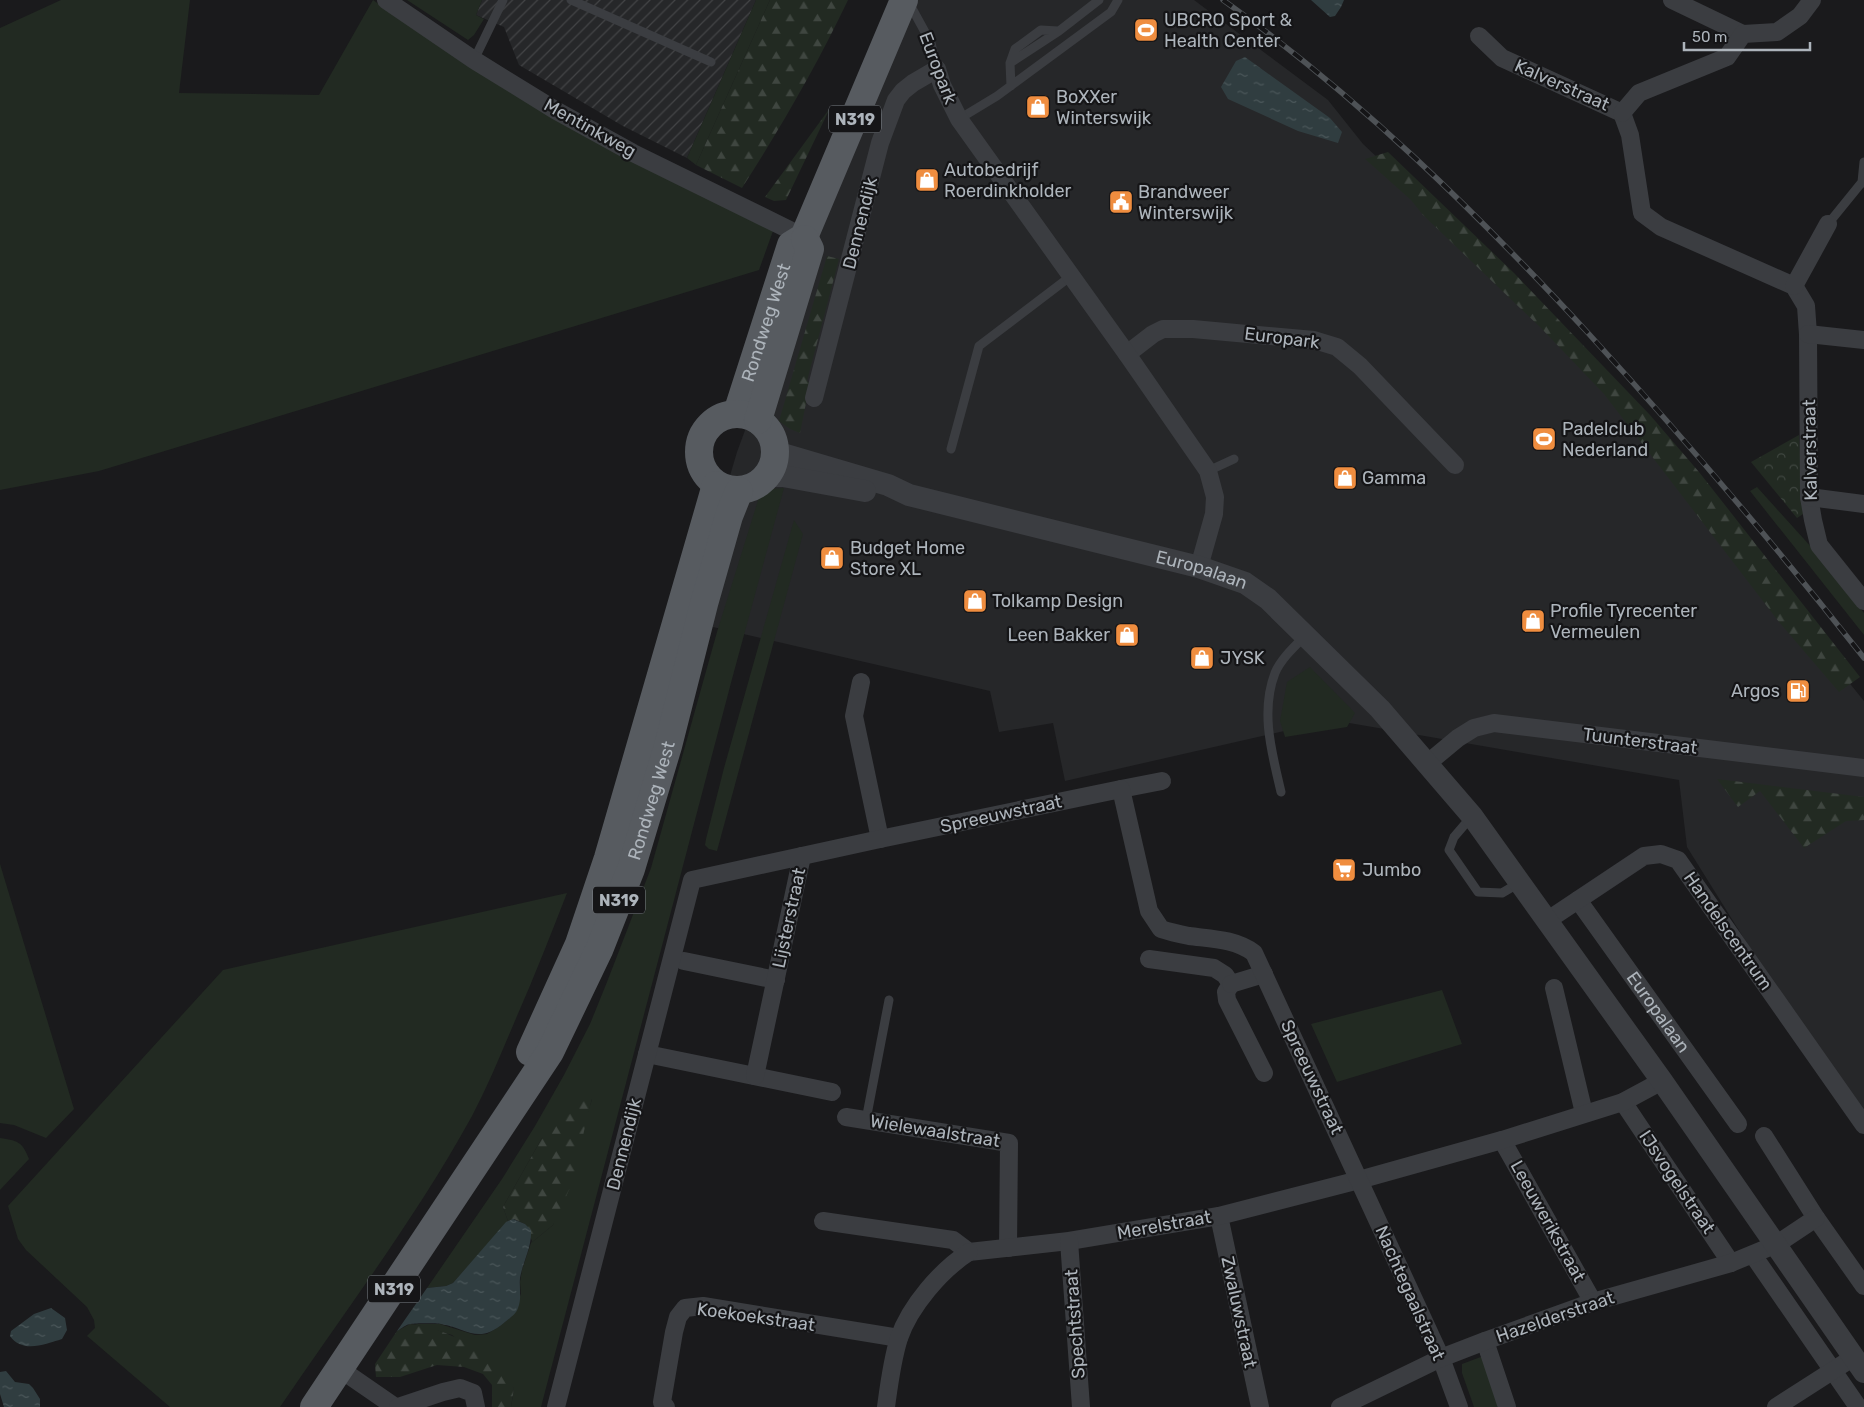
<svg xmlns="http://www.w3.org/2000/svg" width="1864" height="1407" font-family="Rubik,sans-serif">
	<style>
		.built { fill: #262729 }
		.industrial { fill: url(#industrial-furrows) }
		.grass { fill: #222a22 }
		.forest { fill: url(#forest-firs) }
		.park { fill: url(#park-crowns) }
		.water { fill: url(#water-ripples) }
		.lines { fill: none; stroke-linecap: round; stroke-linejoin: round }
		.service { stroke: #3b3d41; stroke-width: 9 }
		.minor { stroke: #3b3d41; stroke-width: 18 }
		.tertiary { stroke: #3b3d41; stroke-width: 22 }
		.primary { stroke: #575b60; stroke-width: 28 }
		.rail-casing { stroke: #4e5256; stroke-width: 5.5 }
		.rail { stroke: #151517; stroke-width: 4; stroke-dasharray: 11; stroke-linecap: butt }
		.labels { text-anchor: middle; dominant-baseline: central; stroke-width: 4.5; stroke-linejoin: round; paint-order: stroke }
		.shield { fill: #151517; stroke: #7f848a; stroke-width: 1 }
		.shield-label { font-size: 16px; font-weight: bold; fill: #adb4bb }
		.poi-label { font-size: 18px; fill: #adb4bb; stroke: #151517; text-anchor: start }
		.street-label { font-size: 18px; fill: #adb4bb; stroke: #151517 }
	</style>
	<defs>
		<pattern id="industrial-furrows" width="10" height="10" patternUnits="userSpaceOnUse" patternTransform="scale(1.25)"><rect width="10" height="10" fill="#262729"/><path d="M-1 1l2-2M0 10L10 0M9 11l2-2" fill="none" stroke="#434446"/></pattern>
		<pattern id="forest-firs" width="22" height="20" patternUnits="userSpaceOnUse" patternTransform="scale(1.25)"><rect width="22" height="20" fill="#222a22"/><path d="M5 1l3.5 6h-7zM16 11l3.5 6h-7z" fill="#3f4640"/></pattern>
		<pattern id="park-crowns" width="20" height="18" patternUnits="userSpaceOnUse" patternTransform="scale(1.25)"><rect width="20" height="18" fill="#222a22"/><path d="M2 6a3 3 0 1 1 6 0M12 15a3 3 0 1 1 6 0" fill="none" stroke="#3f4640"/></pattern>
		<pattern id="water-ripples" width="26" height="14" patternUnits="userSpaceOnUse" patternTransform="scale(1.25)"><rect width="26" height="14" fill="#303d40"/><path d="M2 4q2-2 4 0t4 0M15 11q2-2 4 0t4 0" fill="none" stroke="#4b575a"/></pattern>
	</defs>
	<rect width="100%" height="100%" fill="#1a1a1c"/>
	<path class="built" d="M904,0H1194L1328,100L1363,144L1508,280L1631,413L1864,701V1131L1687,847L1679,780L1332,720L1065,781L1053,723L999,732L990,691L687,621L737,452Z"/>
	<path class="industrial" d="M482,0H756L687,158L623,126L519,65L504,27L476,15Z"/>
	<path class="grass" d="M61,0H190L179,93L319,95L373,0L418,32L773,231L759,270L99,471L0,490V28Z
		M407,0H482L476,15L484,19L474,35L468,40Z
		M756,0H770L696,165L687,158Z
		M1757,487L1822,559L1864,613V635L1750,491Z
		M784,488L732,679L541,1407H511L514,1388L452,1335L414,1324H440L475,1335L487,1334L500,1326L511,1317L521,1294L520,1282L522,1270L531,1243L553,1225L592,1099L542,1138L503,1207L508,1221L453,1283L446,1286L427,1288L502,1179L535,1126L564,1075L590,1024L607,982L651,868L717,632L760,494L770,489Z
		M794,520L803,534L717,851L709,849L705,845L706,839L724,768Z
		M1310,667L1355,713L1347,727L1285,737L1280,721L1287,682Z
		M0,864L74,1109L46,1138L14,1125L0,1123Z
		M567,893C551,934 535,975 517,1016C503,1049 489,1084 472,1116C416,1218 345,1311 280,1407H170L87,1336L95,1328L94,1320L87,1307L26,1250L18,1239L8,1206L223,970Z
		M1442,990L1462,1044L1337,1082L1311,1024Z
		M0,1138C18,1141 22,1141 29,1159L0,1190Z
		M1486,1355L1501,1400L1497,1407H1474L1462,1373V1364Z"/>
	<path class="forest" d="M770,0H848C817,65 781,127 742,188L696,165Z
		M830,108L786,200L774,201L765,197Z
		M1388,152L1514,273L1650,415L1699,472L1860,677L1839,692L1779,622L1604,394L1541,328L1423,215L1411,200L1365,159Z
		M827,256L839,259L807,381L810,383L800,433L790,429L779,421Z
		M1717,779L1864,797V820L1846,821L1804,848L1760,791L1738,807Z
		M592,1098L584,1131L575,1177L553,1225L531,1243L532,1241L525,1224L514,1219L508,1221L503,1207L542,1138L564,1104Z
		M410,1324C432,1325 473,1343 489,1357C499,1366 506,1377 514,1388L511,1407H492V1385L483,1374L464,1367L437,1365L400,1377H376L375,1364L397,1331Z"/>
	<path class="park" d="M1799,435L1803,514L1797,518L1751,462Z"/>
	<path class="water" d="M1311,0H1344L1341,7L1335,16L1330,17Z
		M1245,57L1330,118L1342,132L1338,143L1298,131L1228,99L1221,87L1236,61Z
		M513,1219L525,1224L531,1230C532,1247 523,1261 520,1278C519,1288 522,1298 518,1308C516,1314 510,1318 505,1322C478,1345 469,1329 441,1324C437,1323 415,1323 411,1324C406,1324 401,1329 397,1331L427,1288L446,1286L453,1283L506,1222Z
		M51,1308L65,1318L67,1330L62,1339C45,1344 23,1354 10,1336L11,1331L34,1314Z
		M6,1371L15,1382L29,1384L33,1388L40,1399V1407H4L0,1394V1372Z"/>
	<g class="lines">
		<path class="service" d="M571,0L711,62
			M908,1L931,43L937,69
			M474,60L503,0
			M1010,63L1015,49L1041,30L1058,31
			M1011,86L1010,63L1059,31L1099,0
			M959,119L997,96L1111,12L1118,0
			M1864,162L1862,182L1864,183
			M1828,224L1862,182
			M951,449L979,346L1071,276
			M1208,471L1234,459
			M1281,792C1272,753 1260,712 1275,673C1281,659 1294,647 1305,636
			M1472,816L1454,837L1449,850L1478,892L1502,893L1519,883
			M866,1120L889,1000"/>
		<g class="minor">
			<path d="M386,0L474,60L555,110L633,153L804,237"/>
			<path d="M1672,0L1743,34"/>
			<path d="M1479,36L1502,58L1622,113L1630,135L1642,213L1661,227L1794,286L1806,306L1808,334L1809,497L1813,520L1819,545L1864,601"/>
			<path d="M1622,113L1639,93L1727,57L1743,34L1777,32L1800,16L1812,0"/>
			<path d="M1794,286L1828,224"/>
			<path d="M1808,334L1864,340"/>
			<path d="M1127,354L1153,334L1163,329H1193L1314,340L1337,347L1360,366L1455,465"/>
			<path d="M814,398L880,143L896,100L903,91L913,83L937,69L942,85L959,119L1127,354L1208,471L1215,497L1214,514L1199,567"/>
			<path d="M1809,497L1864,504"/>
			<path d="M861,682L854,716L880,839"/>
			<path d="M1428,763L1458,738L1474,728L1494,723L1864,768"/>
			<path d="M1121,789L1162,781"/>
			<path id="s1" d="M1578,900L1738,1124"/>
			<path d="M1548,920L1644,856L1661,854L1678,860L1864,1125"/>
			<path d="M1149,959L1214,968L1225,975L1231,984L1226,992L1227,1000L1264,1073"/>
			<path d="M684,961L776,980"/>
			<path d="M1231,984L1264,974"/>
			<path d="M1554,988L1584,1113"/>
			<path d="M647,1054L832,1092"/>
			<path d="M755,1076L802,856"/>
			<path d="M1623,1102L1731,1263"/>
			<path d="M846,1117L1009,1143L1008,1248"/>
			<path d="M1764,1136L1816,1218L1864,1286"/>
			<path d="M1502,1140L1593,1302"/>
			<path d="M1219,1216L1260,1407"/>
			<path d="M823,1221L953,1240L969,1252L1069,1241L1219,1216L1359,1180L1502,1140L1623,1102L1662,1081"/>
			<path d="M1069,1241L1081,1407"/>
			<path d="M1753,1255L1858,1407"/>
			<path d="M1485,1341L1507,1407"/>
			<path d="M340,1369L395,1407"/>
			<path d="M398,1407L443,1392L460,1388L473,1393L476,1407"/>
			<path d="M556,1407L692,880L880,839L1121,789L1149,911L1161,929C1170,932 1179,934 1189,936C1212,939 1235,939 1254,953L1441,1358L1459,1407"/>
			<path d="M666,1407L662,1402L674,1332L678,1317L685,1308L703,1306L899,1338"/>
			<path d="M886,1407C889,1385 892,1360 899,1338C910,1306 941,1270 969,1252"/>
			<path d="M1340,1407L1441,1358L1485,1341L1593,1302L1731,1263L1777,1244L1816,1218"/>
			<path d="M1776,1407L1854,1357"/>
		</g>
		<g class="tertiary">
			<path id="s2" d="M776,452L888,485L909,495L1199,567L1245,583L1268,599L1380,709L1472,816L1662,1081L1864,1372"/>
			<path d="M767,476H783L865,491"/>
		</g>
		<g class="primary">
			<path id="s3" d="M737,413L791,245L804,237L904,0"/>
			<circle cx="737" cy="452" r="38"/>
			<path d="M758,420L810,249L805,239"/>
			<path d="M530,1052L579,944L608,858L716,485"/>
			<path id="s4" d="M314,1407L550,1052L599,950L631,869L668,746L704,604L729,516L739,491"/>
		</g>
		<defs>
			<path id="rail" d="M1223,0C1358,96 1476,212 1588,333C1684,438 1776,546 1864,658"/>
		</defs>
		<use href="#rail" class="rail-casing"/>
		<use href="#rail" class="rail"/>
	</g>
	<defs>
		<symbol id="stadium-square" viewBox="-11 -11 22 22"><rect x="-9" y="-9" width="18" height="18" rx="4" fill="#ef8d3f" stroke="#151517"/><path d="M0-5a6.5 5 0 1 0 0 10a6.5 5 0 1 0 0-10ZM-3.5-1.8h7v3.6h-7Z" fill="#fff"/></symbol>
		<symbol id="shop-square" viewBox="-11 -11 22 22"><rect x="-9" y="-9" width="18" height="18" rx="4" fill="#ef8d3f" stroke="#151517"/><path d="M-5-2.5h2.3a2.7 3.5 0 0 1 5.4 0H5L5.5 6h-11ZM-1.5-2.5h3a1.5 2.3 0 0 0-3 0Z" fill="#fff"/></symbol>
		<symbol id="civic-square" viewBox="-11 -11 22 22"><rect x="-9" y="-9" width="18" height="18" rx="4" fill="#ef8d3f" stroke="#151517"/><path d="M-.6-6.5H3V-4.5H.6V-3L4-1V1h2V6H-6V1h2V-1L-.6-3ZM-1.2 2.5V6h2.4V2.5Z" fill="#fff"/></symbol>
		<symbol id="fuel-square" viewBox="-11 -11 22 22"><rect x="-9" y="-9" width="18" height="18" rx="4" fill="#ef8d3f" stroke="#151517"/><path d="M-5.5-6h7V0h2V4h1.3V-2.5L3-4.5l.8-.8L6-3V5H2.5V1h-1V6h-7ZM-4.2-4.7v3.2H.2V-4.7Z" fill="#fff"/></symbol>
		<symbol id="supermarket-square" viewBox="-11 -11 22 22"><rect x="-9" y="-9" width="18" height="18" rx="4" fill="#ef8d3f" stroke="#151517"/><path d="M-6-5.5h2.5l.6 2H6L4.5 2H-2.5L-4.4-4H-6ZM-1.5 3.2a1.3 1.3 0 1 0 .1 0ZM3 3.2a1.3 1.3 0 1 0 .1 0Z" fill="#fff"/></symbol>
	</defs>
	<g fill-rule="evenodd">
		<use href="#stadium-square" x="1132" y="16" width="28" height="28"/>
		<use href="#shop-square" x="1024" y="93" width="28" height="28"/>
		<use href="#shop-square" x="913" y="166" width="28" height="28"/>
		<use href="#civic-square" x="1107" y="188" width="28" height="28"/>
		<use href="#stadium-square" x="1530" y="425" width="28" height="28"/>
		<use href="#shop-square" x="1331" y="464" width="28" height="28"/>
		<use href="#shop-square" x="818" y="544" width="28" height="28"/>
		<use href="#shop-square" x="961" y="587" width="28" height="28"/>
		<use href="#shop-square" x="1519" y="607" width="28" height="28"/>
		<use href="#shop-square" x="1113" y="621" width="28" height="28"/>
		<use href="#shop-square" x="1188" y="644" width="28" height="28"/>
		<use href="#fuel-square" x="1784" y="677" width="28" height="28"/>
		<use href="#supermarket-square" x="1330" y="856" width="28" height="28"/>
	</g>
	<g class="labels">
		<g class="shield">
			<rect x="829" y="105.5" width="52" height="27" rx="4"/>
			<rect x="593" y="886.5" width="52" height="27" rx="4"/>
			<rect x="368" y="1275.5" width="52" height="27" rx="4"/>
		</g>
		<g class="shield-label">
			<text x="855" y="119">N319</text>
			<text x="619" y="900">N319</text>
			<text x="394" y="1289">N319</text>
		</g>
		<g class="poi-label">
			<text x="1164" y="20">UBCRO Sport &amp;<tspan x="1164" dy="21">Health Center</tspan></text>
			<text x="1056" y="97">BoXXer<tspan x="1056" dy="21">Winterswijk</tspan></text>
			<text x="944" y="170">Autobedrijf<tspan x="944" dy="21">Roerdinkholder</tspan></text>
			<text x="1138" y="192">Brandweer<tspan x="1138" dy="21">Winterswijk</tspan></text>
			<text x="1562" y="429">Padelclub<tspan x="1562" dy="21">Nederland</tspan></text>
			<text x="1362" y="478">Gamma</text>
			<text x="850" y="548">Budget Home<tspan x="850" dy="21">Store XL</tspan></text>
			<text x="992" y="601">Tolkamp Design</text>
			<text x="1550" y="611">Profile Tyrecenter<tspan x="1550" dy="21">Vermeulen</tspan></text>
			<text x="1110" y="635" text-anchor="end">Leen Bakker</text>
			<text x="1220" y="658">JYSK</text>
			<text x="1780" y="691" text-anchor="end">Argos</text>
			<text x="1362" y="870">Jumbo</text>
		</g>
		<g class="street-label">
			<text transform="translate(938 68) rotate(69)">Europark</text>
			<text transform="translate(1562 85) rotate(24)">Kalverstraat</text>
			<text transform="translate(590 128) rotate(29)">Mentinkweg</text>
			<text transform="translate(860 223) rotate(-76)">Dennendijk</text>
			<text stroke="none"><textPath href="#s3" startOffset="95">Rondweg West</textPath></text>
			<text transform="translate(1282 338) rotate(7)">Europark</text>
			<text transform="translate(1810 450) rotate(-91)">Kalverstraat</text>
			<text stroke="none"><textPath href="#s2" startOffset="442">Europalaan</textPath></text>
			<text transform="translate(1640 741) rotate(7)">Tuunterstraat</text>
			<text stroke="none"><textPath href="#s4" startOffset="698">Rondweg West</textPath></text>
			<text transform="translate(1001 814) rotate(-12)">Spreeuwstraat</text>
			<text transform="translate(789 918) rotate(-78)">Lijsterstraat</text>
			<text transform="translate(1728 931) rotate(55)">Handelscentrum</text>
			<text stroke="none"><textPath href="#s1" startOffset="138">Europalaan</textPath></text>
			<text transform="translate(1312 1077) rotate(65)">Spreeuwstraat</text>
			<text transform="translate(935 1131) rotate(9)">Wielewaalstraat</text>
			<text transform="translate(624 1144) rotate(-76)">Dennendijk</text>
			<text transform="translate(1677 1182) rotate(56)">IJsvogelstraat</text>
			<text transform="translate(1548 1221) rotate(61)">Leeuwerikstraat</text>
			<text transform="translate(1164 1225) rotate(-10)">Merelstraat</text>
			<text transform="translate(1410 1293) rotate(66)">Nachtegaalstraat</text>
			<text transform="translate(1239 1312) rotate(78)">Zwaluwstraat</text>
			<text transform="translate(756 1317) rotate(8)">Koekoekstraat</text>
			<text transform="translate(1555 1317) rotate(-19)">Hazelderstraat</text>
			<text transform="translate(1075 1324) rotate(-94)">Spechtstraat</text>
		</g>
	</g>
	<path d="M1684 42v8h126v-8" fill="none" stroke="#adb4bb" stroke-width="2.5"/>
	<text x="1692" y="42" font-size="15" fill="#adb4bb" stroke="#151517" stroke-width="4" paint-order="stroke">50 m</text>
</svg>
